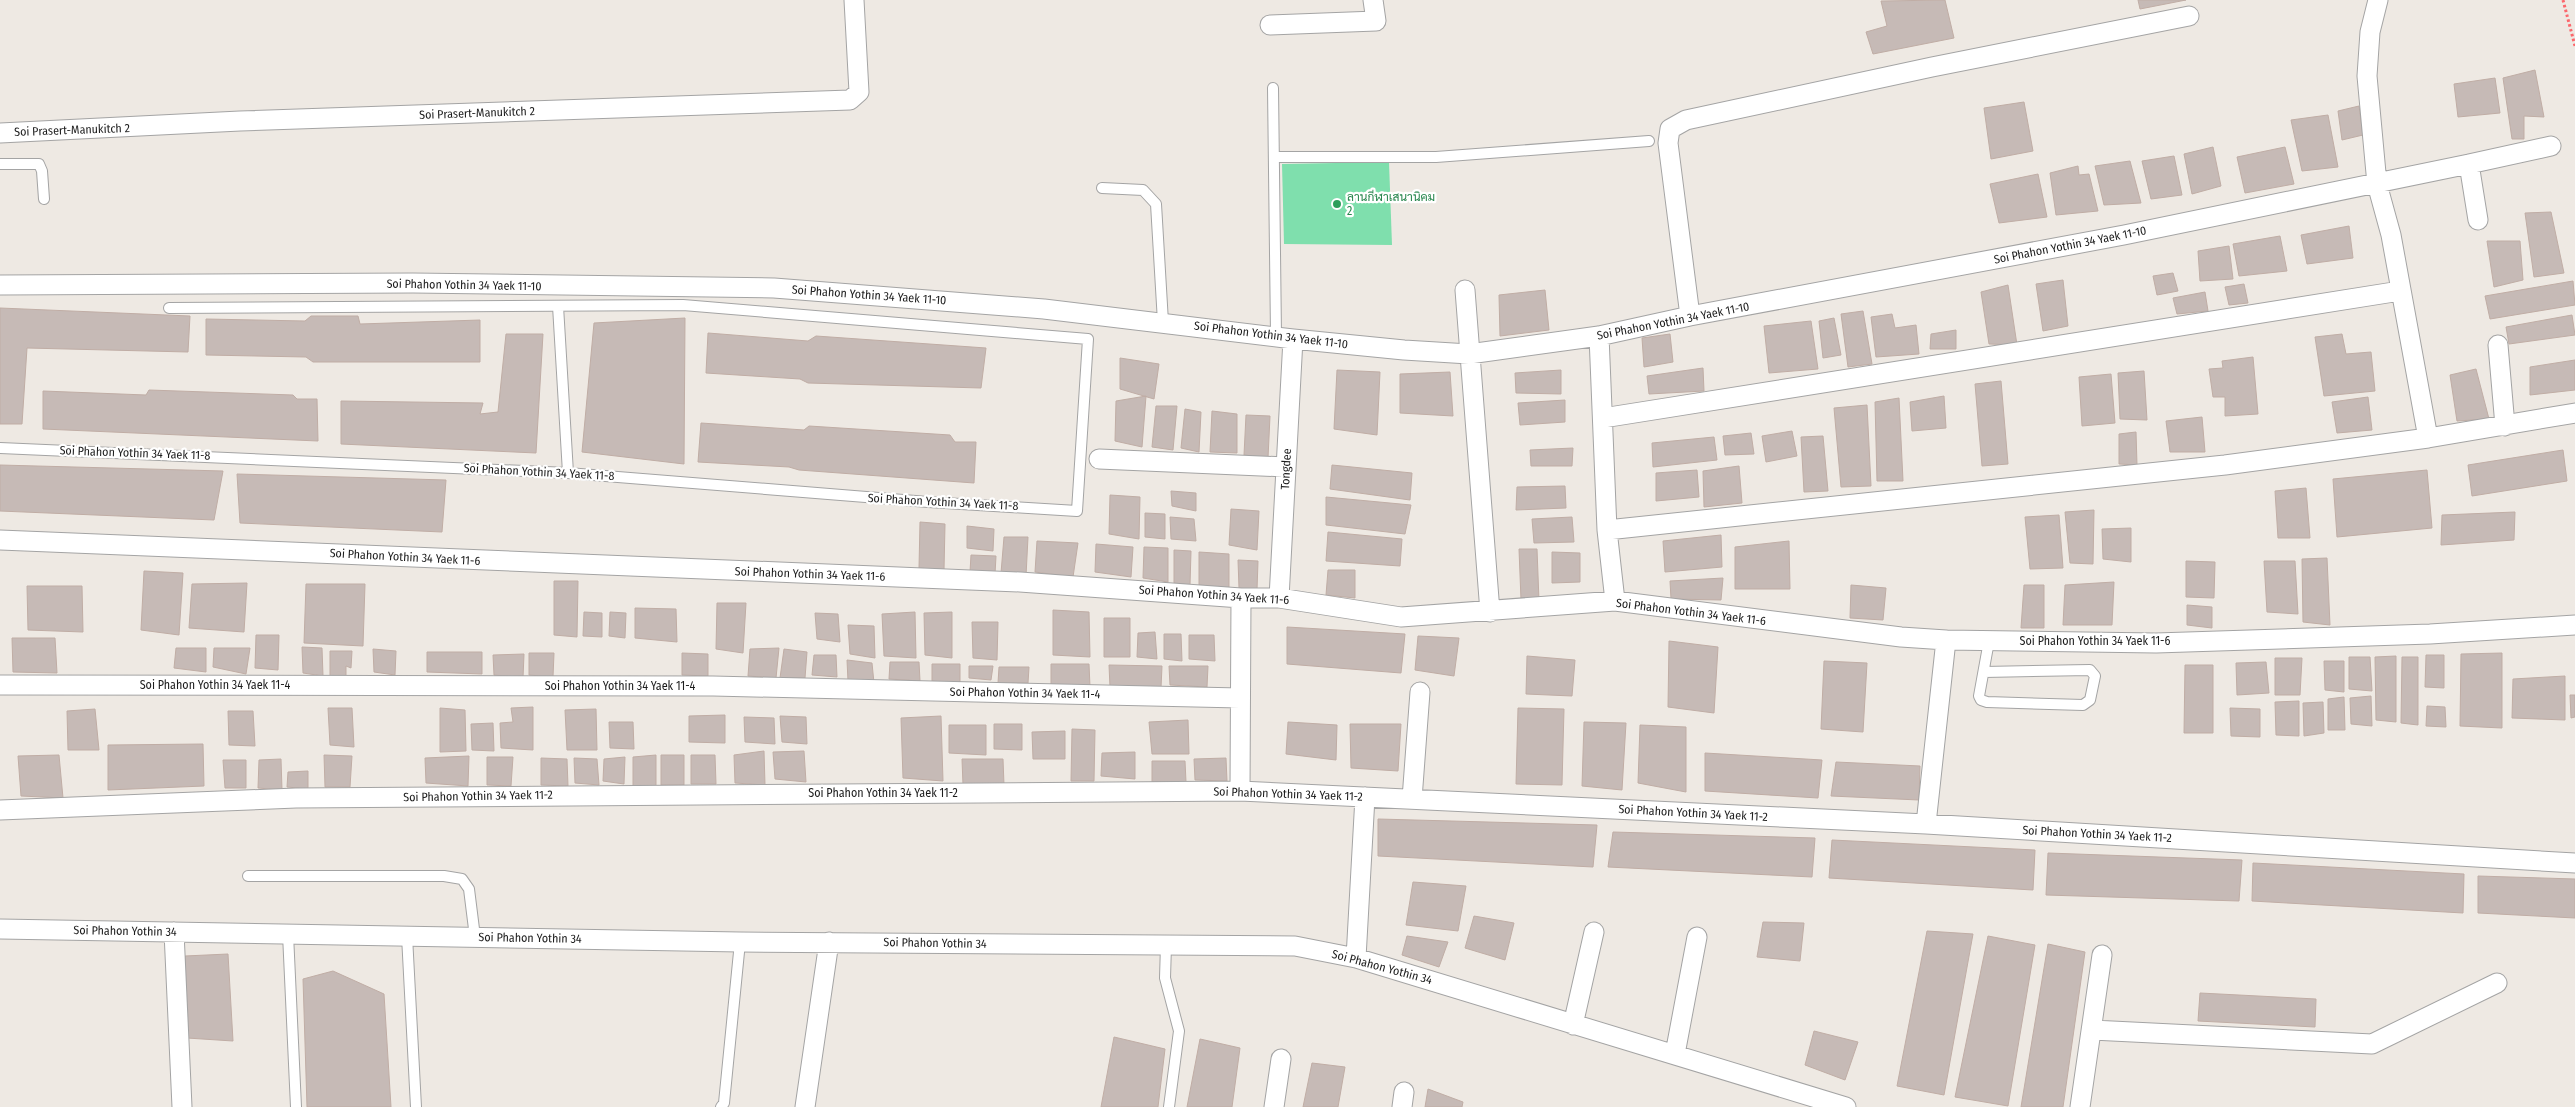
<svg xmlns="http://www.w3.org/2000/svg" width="2575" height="1107" font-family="'Fira Sans Condensed',Sarabun,sans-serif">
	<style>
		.pitch { fill: #7fdfad }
		.building { fill: #c6bab6; stroke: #c0ada5 }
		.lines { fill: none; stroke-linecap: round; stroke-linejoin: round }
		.lane-casing { stroke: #a4a4a4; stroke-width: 12 }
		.street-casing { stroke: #a4a4a4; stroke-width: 21 }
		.path { stroke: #fb676c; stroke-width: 3; stroke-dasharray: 2.5 2.5; stroke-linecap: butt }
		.lane { stroke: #fff; stroke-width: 10 }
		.street { stroke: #fff; stroke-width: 19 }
		.leisure-dot { fill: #2e9e5b; stroke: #fff; stroke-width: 2 }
		.labels { text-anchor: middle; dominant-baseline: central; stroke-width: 4.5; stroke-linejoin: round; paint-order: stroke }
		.street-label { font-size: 12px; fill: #1d1d1d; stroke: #fff }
		.leisure-label { font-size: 12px; fill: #27864d; stroke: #fff; text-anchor: start }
	</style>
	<rect width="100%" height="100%" fill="#eee9e3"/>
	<path class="pitch" d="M1389,162L1392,245L1284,244L1282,164Z"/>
	<path class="building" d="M1945,0L1954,38L1873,54L1866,32L1887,26L1881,1Z
		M2138,0H2186L2140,9Z
		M2535,70L2544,117L2524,116V139H2512L2503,78Z
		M2495,78L2500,113L2458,117L2454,84Z
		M2024,102L2033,151L1991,159L1984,108Z
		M2359,106L2363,135L2342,140L2338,111Z
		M2328,115L2338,167L2302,171L2291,120Z
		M2213,147L2221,186L2192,194L2184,154Z
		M2285,147L2294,184L2245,193L2237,157Z
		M2174,156L2182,195L2151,199L2142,161Z
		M2130,161L2141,203L2104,205L2095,166Z
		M2078,166L2079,175L2089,174L2098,211L2056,215L2050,173Z
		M2038,174L2047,217L1999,223L1990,184Z
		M2551,212L2564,273L2534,277L2525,213Z
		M2349,226L2353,258L2307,264L2301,235Z
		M2280,236L2287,271L2239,276L2233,244Z
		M2487,241H2520L2523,280L2494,287Z
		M2229,246L2233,279L2200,281L2198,251Z
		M2173,273L2178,291L2157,295L2153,276Z
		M2063,280L2068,326L2043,331L2036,284Z
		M2573,281L2575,305L2490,319L2485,296Z
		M2244,284L2248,303L2229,305L2225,287Z
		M2008,285L2017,345L1989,344L1981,292Z
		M1545,290L1549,330L1500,336L1499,295Z
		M2205,292L2208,311L2177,314L2173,298Z
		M0,308L190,316L188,352L27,348L22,424H0Z
		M1863,311L1872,364L1848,367L1841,314Z
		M1892,314L1895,328L1916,325L1919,354L1876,357L1871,317Z
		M2572,315L2575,335L2509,344L2506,327Z
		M311,316H358L360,324L480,320V362H313L306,357L206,355V319L305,321Z
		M685,318L684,464L582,452L594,323Z
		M1834,318L1841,355L1823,358L1819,321Z
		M1811,321L1818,369L1769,373L1764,326Z
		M1956,330V349H1930L1931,334Z
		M708,333L808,341L816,336L986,348L981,388L808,383L800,379L706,373Z
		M506,334H543L536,453L341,444V401L483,403L480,414L498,412Z
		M1670,334L1673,362L1644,367L1642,338Z
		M2342,334L2346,354L2371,352L2375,391L2324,396L2315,337Z
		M2253,357L2258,414L2225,416V397H2213L2209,369L2223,368L2222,361Z
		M1120,358L1159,364L1154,399L1120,389Z
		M2575,360V390L2530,395V367Z
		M1703,368L1704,391L1649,394L1647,376Z
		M2476,369L2489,419L2457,421L2450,375Z
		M1337,370L1380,372L1377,435L1334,429Z
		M1561,370V394L1516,393L1515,373Z
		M2144,371L2147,420L2120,419L2118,373Z
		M1450,372L1453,416L1400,413V374Z
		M2111,374L2115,423L2082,426L2079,377Z
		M2001,381L2008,464L1982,466L1975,384Z
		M149,390L293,395L297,399H317L318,441L43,429V391L146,395Z
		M1146,396L1142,447L1115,441L1116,401Z
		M1944,396L1946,428L1912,431L1910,402Z
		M2368,397L2372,430L2337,433L2332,402Z
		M1899,398L1903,481H1877L1875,402Z
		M1565,400V422L1520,425L1518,403Z
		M1867,405L1871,486L1841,487L1834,408Z
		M1156,406H1177L1173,450L1152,447Z
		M1185,409L1201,412L1199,452L1181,448Z
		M1212,411L1237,414V453L1210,452Z
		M1246,415L1270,416L1268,458L1244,455Z
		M2202,417L2205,452H2170L2166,421Z
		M701,423L804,430L809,426L950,435L955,442H976L974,483L799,470L789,467L698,462Z
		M1792,431L1797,456L1766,462L1762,436Z
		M2136,432L2137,465L2119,464V434Z
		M1751,433L1754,454L1725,455L1723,436Z
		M1823,436L1828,491L1804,492L1801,437Z
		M1714,437L1717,460L1653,467L1652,443Z
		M1573,448L1572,466H1531L1530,450Z
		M2563,450L2567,481L2472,496L2468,465Z
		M0,465L223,471L214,520L0,511Z
		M1332,465L1412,473L1410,500L1330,489Z
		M1739,466L1742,503L1704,507L1703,471Z
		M1697,470L1699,497L1656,501V473Z
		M2427,470L2432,528L2337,537L2333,479Z
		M237,474L446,480L442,532L240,523Z
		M1565,486L1566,508L1516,510L1517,487Z
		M2306,488L2310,538H2278L2275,491Z
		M1171,491L1196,493V511L1172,506Z
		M1110,495L1140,497L1139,539L1109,534Z
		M1326,497L1411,505L1405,534L1326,525Z
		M1231,509L1259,511L1257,550L1229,545Z
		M2094,510L2093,564L2070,563L2065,512Z
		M2515,512L2514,540L2441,545L2442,515Z
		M1145,513L1165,514V539L1145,537Z
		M2059,515L2063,568L2030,569L2025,517Z
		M1170,517L1194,519L1196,541L1171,539Z
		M1572,517L1574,542L1534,543L1532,519Z
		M920,522L945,524L944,570L919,568Z
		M967,526L994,529L993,551L967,548Z
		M2131,528V562L2103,559L2102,529Z
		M1328,532L1402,539L1400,566L1326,561Z
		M1721,535L1722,567L1665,572L1663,541Z
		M1004,537H1028L1026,576L1001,573Z
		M1037,541L1078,543L1073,577L1035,572Z
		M1789,541L1790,589H1735V547Z
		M1096,544L1133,547L1131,577L1095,572Z
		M1144,547L1168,548V582L1143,578Z
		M1519,549H1537L1539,601L1521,600Z
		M1174,550L1191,551L1190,585L1174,583Z
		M1199,552L1229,554V588L1199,585Z
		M1552,552L1580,553V582L1552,583Z
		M971,555L996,556L995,574L970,572Z
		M2327,558L2330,625L2303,622L2302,559Z
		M1238,560L1258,561L1257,590L1239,588Z
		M2186,561L2215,562L2214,598L2186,597Z
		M2264,561H2295L2298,614L2267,612Z
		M1328,570H1355V598L1326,595Z
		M144,571L183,573L179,635L141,630Z
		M1723,578L1721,600L1671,599L1670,581Z
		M554,581H578L577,637L554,635Z
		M2114,582L2112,625H2063L2065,585Z
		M247,583L244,632L189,628L192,584Z
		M306,584H365L363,646L304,643Z
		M1851,585L1886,588L1883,620L1850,618Z
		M2024,585H2044V628H2021Z
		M27,586H82L83,632L28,630Z
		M717,603H746L743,653L716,649Z
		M2187,605L2212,607V628L2187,625Z
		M635,608L676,609L677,642L635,638Z
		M1053,610L1089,612L1090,657L1053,655Z
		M584,612L602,613V637L583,636Z
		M610,612L626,613L625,638L609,636Z
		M915,612L916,658L884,656L882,614Z
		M952,612V658L925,655L924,613Z
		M815,613L838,614L840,642L817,639Z
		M1104,618H1130V657H1104Z
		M972,622H998L997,660L973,658Z
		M848,625L874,626L875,658L850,654Z
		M1287,627L1405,634L1401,673L1287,664Z
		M1155,632L1157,659L1137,657L1138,633Z
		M1164,634H1181L1182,661L1164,659Z
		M256,635H279L278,670L255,668Z
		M1189,635H1214L1215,661L1189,659Z
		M1418,636L1459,638L1454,676L1415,670Z
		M12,638H55L57,673L13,672Z
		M1669,641L1718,647L1714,713L1668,707Z
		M302,647L322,648L323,676L303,673Z
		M176,648H206V672L174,668Z
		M214,648H250L246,674L213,667Z
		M779,648L776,678L748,676L750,649Z
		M373,649L396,651L395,675L374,672Z
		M784,649L807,652L805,678H780Z
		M330,651H352L351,668L346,666V680L330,676Z
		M427,652H482V674L427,672Z
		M529,653H554L553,677L529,675Z
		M682,653L708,654V676L682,675Z
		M2502,653V728L2460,726L2461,654Z
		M524,654L523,678L494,675L493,655Z
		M814,655H836L837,677L812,675Z
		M2426,655H2444V688L2425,687Z
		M1527,656L1575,660L1572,696L1526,694Z
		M2396,656V722L2376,720L2375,657Z
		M2349,657H2370L2372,691L2349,689Z
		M2402,657H2418V725L2401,723Z
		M2275,658H2302L2300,695H2275Z
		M847,660L872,663L874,683L848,681Z
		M1824,661L1867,663L1863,732L1821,729Z
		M2324,661H2344V692L2325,690Z
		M890,662H919L920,681L889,679Z
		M2266,662L2269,693L2237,695L2236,663Z
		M932,664H960V684L932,681Z
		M1051,664H1089L1090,687L1051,685Z
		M1109,665L1162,666L1161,688L1110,687Z
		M2185,665H2213V733H2184Z
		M969,666H993L991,680L969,678Z
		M1169,666H1208L1207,687L1170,685Z
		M999,667H1029L1028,683H998Z
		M2565,676V720L2512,718L2513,679Z
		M2570,695H2575V717L2571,718Z
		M2371,696L2372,726L2351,724L2350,698Z
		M2344,697L2345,730H2328V699Z
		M2299,701V736L2276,735L2275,702Z
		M2323,702L2324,733L2304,736L2303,703Z
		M2427,706L2445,707L2446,727L2426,726Z
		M533,707V750L501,748L500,723L513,722L511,708Z
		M328,708H352L354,747L330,745Z
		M440,708L465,710L466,751L440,752Z
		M1518,708L1564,709L1562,785L1516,784Z
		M2230,708L2260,709V737L2231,736Z
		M95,709L99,750H68L67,711Z
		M596,709L597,750H567L565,710Z
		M228,711H253L255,746L229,745Z
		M725,715V743L689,742V716Z
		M780,716L806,717L807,744L782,742Z
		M941,716L943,781L903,778L901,718Z
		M744,717L774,718L775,744L745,742Z
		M1188,720L1189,754H1152L1149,722Z
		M609,722H633L634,749L610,748Z
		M1288,722L1337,725L1336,760L1286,754Z
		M1584,722L1626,723L1622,790L1582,786Z
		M493,723L494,751L472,750L471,724Z
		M994,724H1022V750L994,749Z
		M1350,724H1401L1398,771L1351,768Z
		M949,725H986V755L949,753Z
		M1640,725L1686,727V792L1638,783Z
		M1072,729L1095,730L1094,781H1071Z
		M1065,731V759H1033L1032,732Z
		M203,744L204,786L108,790V745Z
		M764,751L765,785L735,783L734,755Z
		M804,751L806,782L775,779L773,752Z
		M1135,752V779L1101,776L1102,753Z
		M1705,753L1822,760L1818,798L1705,791Z
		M59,755L63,798L21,796L18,756Z
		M324,755L352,756L350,787H325Z
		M656,755V789L633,787V757Z
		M661,755H684V785H661Z
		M691,755H715L716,784H691Z
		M469,756L468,786L426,783L425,758Z
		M487,757H513L511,786L487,785Z
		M625,757L624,784L603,781L604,759Z
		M541,758L567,759L568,786L541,785Z
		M574,758L597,759L599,785L575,783Z
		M1226,758L1227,781L1195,780L1194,759Z
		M281,759L282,790L258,788L259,760Z
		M962,759H1003L1004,785H963Z
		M223,760H246V788H225Z
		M1152,761H1185L1186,782H1152Z
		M1836,762L1920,766L1919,800L1831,796Z
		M308,771V789L287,787L288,772Z
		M1378,819L1597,825L1593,867L1378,856Z
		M1613,832L1815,838L1812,877L1608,867Z
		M1832,840L2035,850L2033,890L1829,878Z
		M2048,853L2242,860L2239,901L2046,895Z
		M2253,863L2464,874L2463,913L2252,901Z
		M2478,876L2575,879V918L2478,913Z
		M1413,882L1466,886L1458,931L1406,925Z
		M1474,916L1514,923L1505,960L1465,948Z
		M1763,922L1804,923L1800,961L1757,957Z
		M1927,931L1973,934L1944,1095L1897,1086Z
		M1407,936L1448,942L1439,967L1402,955Z
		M1988,936L2035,945L2008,1106L1955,1097Z
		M2048,944L2085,952L2063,1107H2021Z
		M228,954L233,1041L187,1038L185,956Z
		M333,971L384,994L391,1107H307L303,979Z
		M2200,993L2316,999L2315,1027L2198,1021Z
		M1814,1031L1858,1042L1845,1080L1805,1065Z
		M1114,1037L1165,1049L1158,1107H1101Z
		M1200,1039L1240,1048L1232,1107H1187Z
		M1312,1063L1345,1067L1338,1107H1303Z
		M1428,1089L1463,1102L1462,1107H1425Z"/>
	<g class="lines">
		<defs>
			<path id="lane" d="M1273,88L1276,335
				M1274,157H1436L1649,141
				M0,164H39L42,171L44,199
				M1102,188L1143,190L1156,204L1163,322
				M558,306L568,473
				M0,448L568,473L928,502L1077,511L1088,339L683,305L169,308
				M1984,672L2090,670L2095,676L2090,700L2083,705L1987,702L1981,700L1979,696L1989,641
				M248,876H444L462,879L469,889L475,937
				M288,934L296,1107
				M407,936L416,1107
				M1166,945L1165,978L1179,1031L1169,1107
				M721,1107L724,1103L740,942"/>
			<path id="street" d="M2378,0L2370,32L2367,76L2377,184L2391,235L2428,438L2575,413
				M1270,25L1376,21L1373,0
				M0,133L240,121L850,100L859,92L854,0
				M2469,164L2551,146
				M0,285L413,283L774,288L1044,309L1293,339L1404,350L1469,354L1599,336L1690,316L2124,235L2469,164L2478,220
				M1465,290L1490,612
				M1690,316L1668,143L1670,129L1686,120L1932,67L2189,16
				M1599,336L1607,530L1615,601
				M2498,345L2505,426
				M1603,418L2400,291
				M1099,459L1286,467
				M1607,530L2225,465L2428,438
				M0,540L1020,582L1241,598H1279L1401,617L1615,601L1901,637L1946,640L2156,643L2430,634L2575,625
				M1279,598L1293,339
				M0,685L713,686L1240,698
				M1240,791L1241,598
				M1412,799L1420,692
				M0,810L296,798L1240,791L1926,824L2575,863
				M1926,824L1946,640
				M0,929L740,942L1295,946L1356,958L1846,1107
				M174,932L182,1107
				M1356,958L1365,797
				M1573,1025L1594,932
				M2092,1030L2372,1044L2497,983
				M1675,1054L1697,937
				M805,1107L829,942
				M1274,1107L1281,1059
				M1402,1107L1404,1092
				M2080,1107L2102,955"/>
		</defs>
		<use href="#lane" class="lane-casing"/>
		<use href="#street" class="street-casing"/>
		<path class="path" d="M2563,0L2575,46"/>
		<use href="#lane" class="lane"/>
		<use href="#street" class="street"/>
	</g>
	<circle class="leisure-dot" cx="1337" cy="204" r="5"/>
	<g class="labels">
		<g class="street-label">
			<text transform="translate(477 113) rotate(-2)">Soi Prasert-Manukitch 2</text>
			<text transform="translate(72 130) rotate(-2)">Soi Prasert-Manukitch 2</text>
			<text transform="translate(2070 245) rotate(-11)">Soi Phahon Yothin 34 Yaek 11-10</text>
			<text transform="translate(464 285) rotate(1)">Soi Phahon Yothin 34 Yaek 11-10</text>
			<text transform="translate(869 295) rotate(4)">Soi Phahon Yothin 34 Yaek 11-10</text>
			<text transform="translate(1673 321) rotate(-11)">Soi Phahon Yothin 34 Yaek 11-10</text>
			<text transform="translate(1271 335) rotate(7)">Soi Phahon Yothin 34 Yaek 11-10</text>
			<text transform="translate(135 453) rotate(2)">Soi Phahon Yothin 34 Yaek 11-8</text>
			<text transform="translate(1286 469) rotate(-87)">Tongdee</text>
			<text transform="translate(539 472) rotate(3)">Soi Phahon Yothin 34 Yaek 11-8</text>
			<text transform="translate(943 502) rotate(3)">Soi Phahon Yothin 34 Yaek 11-8</text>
			<text transform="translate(405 557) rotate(3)">Soi Phahon Yothin 34 Yaek 11-6</text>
			<text transform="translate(810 574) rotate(2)">Soi Phahon Yothin 34 Yaek 11-6</text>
			<text transform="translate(1214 595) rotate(4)">Soi Phahon Yothin 34 Yaek 11-6</text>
			<text transform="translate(1691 612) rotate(7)">Soi Phahon Yothin 34 Yaek 11-6</text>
			<text x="2095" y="641">Soi Phahon Yothin 34 Yaek 11-6</text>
			<text x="215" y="685">Soi Phahon Yothin 34 Yaek 11-4</text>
			<text x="620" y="686">Soi Phahon Yothin 34 Yaek 11-4</text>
			<text transform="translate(1025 693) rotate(1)">Soi Phahon Yothin 34 Yaek 11-4</text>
			<text x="883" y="793">Soi Phahon Yothin 34 Yaek 11-2</text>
			<text transform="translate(1288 794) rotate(2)">Soi Phahon Yothin 34 Yaek 11-2</text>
			<text transform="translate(478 796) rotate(-1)">Soi Phahon Yothin 34 Yaek 11-2</text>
			<text transform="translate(1693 813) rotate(3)">Soi Phahon Yothin 34 Yaek 11-2</text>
			<text transform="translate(2097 834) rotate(3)">Soi Phahon Yothin 34 Yaek 11-2</text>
			<text transform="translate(125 931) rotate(1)">Soi Phahon Yothin 34</text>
			<text transform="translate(530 938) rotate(1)">Soi Phahon Yothin 34</text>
			<text transform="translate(935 943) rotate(1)">Soi Phahon Yothin 34</text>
			<text transform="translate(1382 967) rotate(15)">Soi Phahon Yothin 34</text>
		</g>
		<g class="leisure-label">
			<text x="1347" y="197">ลานกีฬาเสนานิคม<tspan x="1347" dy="14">2</tspan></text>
		</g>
	</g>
</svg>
